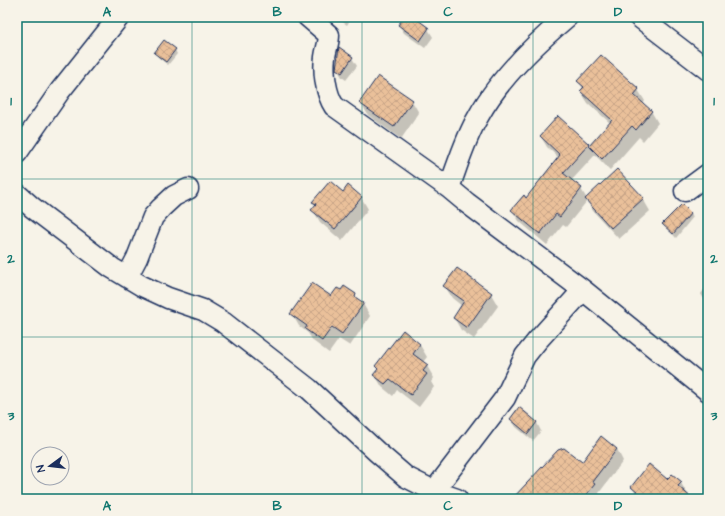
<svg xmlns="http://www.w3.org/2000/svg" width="725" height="516" font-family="'Architects Daughter',sans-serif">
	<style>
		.shadow { fill: #0003 }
		.building { fill: url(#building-cross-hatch); stroke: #1b2f5e }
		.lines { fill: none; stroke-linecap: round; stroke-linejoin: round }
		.street-casing { stroke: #1b2f5e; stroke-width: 23 }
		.street { stroke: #f7f3e8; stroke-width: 20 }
		.grid { fill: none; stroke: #0f766e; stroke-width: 1; stroke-opacity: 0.55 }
		.neatline { fill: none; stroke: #0f766e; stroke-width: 1.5 }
		.grid-label { font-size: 13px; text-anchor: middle; font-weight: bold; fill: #0f766e }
	</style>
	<defs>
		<pattern id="building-cross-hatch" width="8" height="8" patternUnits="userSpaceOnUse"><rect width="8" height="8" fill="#eac09a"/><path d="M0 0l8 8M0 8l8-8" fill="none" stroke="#c8a587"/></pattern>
	</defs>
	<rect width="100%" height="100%" fill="#f7f3e8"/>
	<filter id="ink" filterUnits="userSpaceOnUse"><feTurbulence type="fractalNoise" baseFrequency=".025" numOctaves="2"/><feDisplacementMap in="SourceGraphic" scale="8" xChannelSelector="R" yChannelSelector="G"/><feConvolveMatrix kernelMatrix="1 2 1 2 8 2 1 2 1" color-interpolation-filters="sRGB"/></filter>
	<g filter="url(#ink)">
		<path class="shadow" d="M336,17H352L347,25Z
			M405,17H412L428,29L433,37L425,48L404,33L399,25Z
			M695,17H708V30L696,19Z
			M175,50L177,54L168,65L158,57L156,53Z
			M352,58L357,66L346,80L342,77L337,69Z
			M579,81L638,90L645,101L643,104L651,111L658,123L643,141L639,137L610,170L595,155L571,181L581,189L587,199H643L650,211L619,239L593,211L587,201L566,227L563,225L547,245L519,221L512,210L526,200L559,158L547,147L541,137L588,145L589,147L610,123L588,103L581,92L583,89Z
			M412,101L419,113L401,139L368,115L361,103Z
			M343,193L361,197L368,209L342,241L320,222L313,210L316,206L314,202Z
			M691,213L693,217L676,238L664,224Z
			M708,284V306L701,294Z
			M445,286L491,294L498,306L474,339L461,330L454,318L462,306L452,298Z
			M355,295L359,301L363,304L370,316L350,346L339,339L329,353L313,341L308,333L299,326L292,314L331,298Z
			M403,331L420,345L427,357L423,362L427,366L434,378L431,382L434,387L419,407L397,390L393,396L382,387L375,375L378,370L376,366Z
			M519,409L537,423L541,431L533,441L516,427L511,419Z
			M617,449L623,461L599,493L601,497L599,499H514L582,463Z
			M667,481L681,483L688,495L692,499H639L632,487Z"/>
		<path class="building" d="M404,17H414L429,28L420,41L398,25Z
			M164,40L176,49L166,62L154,53Z
			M339,47L353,57L342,73L336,69Z
			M601,55L639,89L634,95L652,111L636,130L632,126L602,159L589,146L612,120L580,91L584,87L577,81Z
			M378,76L413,100L394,127L359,103Z
			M558,116L589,144L563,173L582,188L560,217L556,214L540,234L511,210L524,195L526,198L560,155L540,136Z
			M617,169L644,198L611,228L585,199Z
			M330,181L343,192L348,185L362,197L335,229L311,210L316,204L312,202Z
			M682,204L691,213L673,234L662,224Z
			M457,268L492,293L467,328L453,318L464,301L443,286Z
			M312,283L331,296L337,288L341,290L344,286L356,294L355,297L364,303L342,334L332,327L322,341L305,329L307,326L290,314Z
			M403,330L420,344L413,354L428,365L423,371L427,374L411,395L390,379L385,384L373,375L378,369L375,366Z
			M519,407L537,422L528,434L510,419Z
			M601,436L617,449L592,482L595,484L583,499H512L558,450L564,448L582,462Z
			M649,464L667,479L672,474L682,482L678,486L693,499H645L631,487Z"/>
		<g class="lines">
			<defs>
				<path id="street" d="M308,17L329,35C329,43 326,49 325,57C323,72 326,94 334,106L449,188L467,203L583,290L708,391
					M639,17L708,70
					M17,153L60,91L119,17
					M449,188C458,164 465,139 478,117C498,80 535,44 567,17
					M685,191L708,174
					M17,194L33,208L112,268L142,286L168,298L203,310L223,322L309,389L377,452L406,477L434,491L457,499
					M127,277L137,258L153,217L161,208L174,196L188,189
					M434,491L505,398L525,356L537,341L583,290"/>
			</defs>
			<use href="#street" class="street-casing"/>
			<use href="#street" class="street"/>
		</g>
	</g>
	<path class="grid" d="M192,17V499M362,17V499M533,17V499M17,179H708M17,337H708"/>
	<rect width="725" height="516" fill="none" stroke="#f7f3e8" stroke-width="44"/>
	<g transform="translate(50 466) rotate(255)"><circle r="19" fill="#f7f3e8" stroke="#9fa5b1"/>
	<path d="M0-3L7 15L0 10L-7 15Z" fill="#1b2f5e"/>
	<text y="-6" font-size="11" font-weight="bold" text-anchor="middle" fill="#1b2f5e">N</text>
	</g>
	<rect x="22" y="22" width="681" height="472" class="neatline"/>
	<g class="grid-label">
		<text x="107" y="16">A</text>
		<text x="277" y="16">B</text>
		<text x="448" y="16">C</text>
		<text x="618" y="16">D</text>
		<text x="11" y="105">1</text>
		<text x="714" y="105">1</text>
		<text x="11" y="263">2</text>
		<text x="714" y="263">2</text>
		<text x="11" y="420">3</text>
		<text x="714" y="420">3</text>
		<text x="107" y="510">A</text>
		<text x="277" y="510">B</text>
		<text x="448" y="510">C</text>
		<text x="618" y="510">D</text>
	</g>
</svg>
